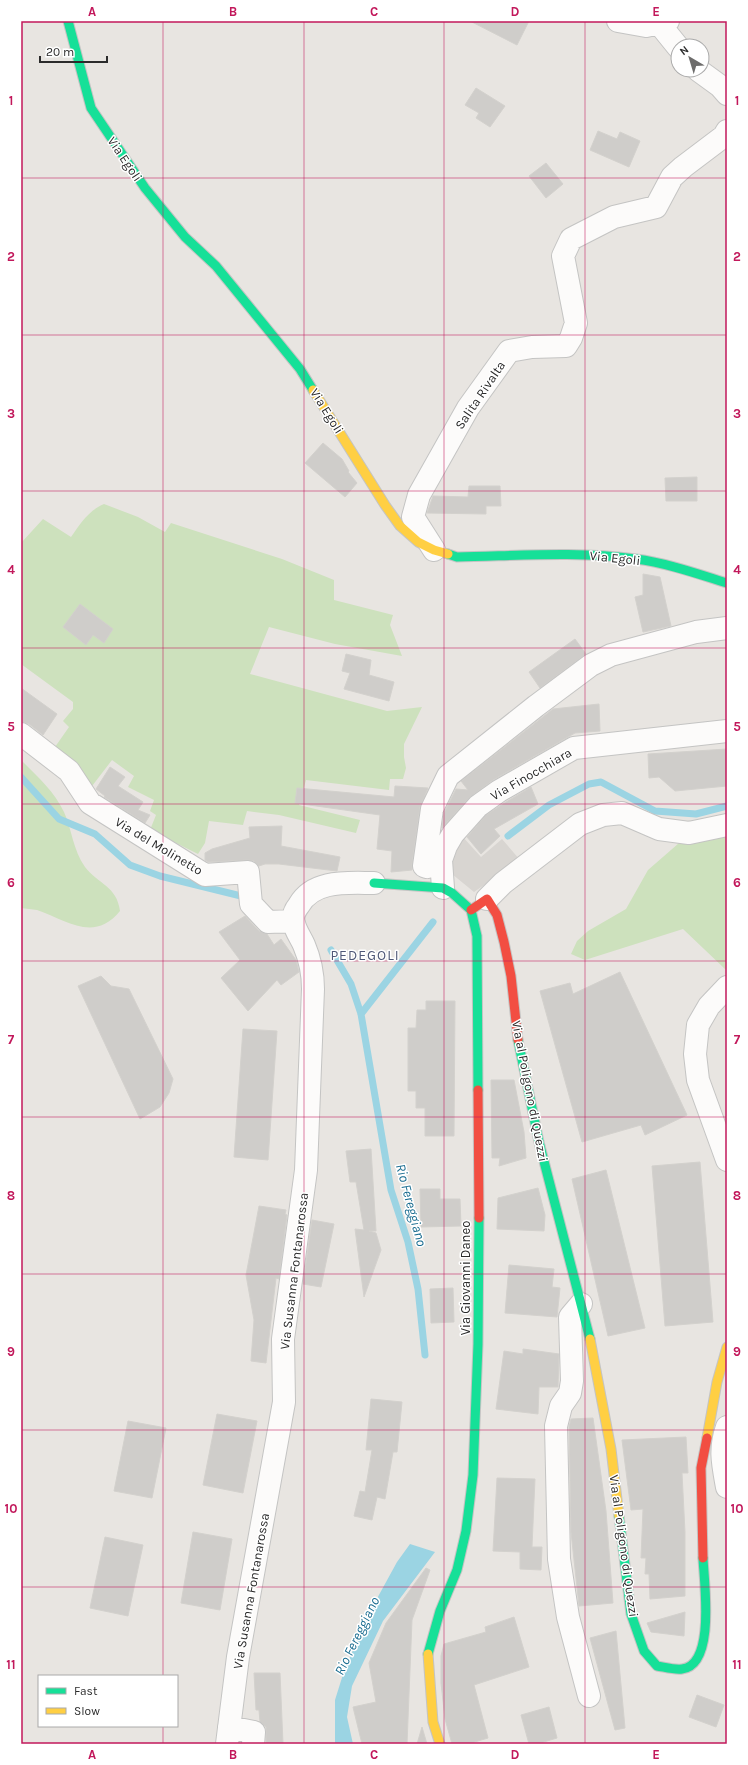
<svg xmlns="http://www.w3.org/2000/svg" width="748" height="1765" font-family="Karla,sans-serif">
	<style>
		.green { fill: #cde1bd }
		.plaza { fill: #d8d5d1 }
		.water { fill: #9bd4e3 }
		.lines { fill: none; stroke-linecap: round; stroke-linejoin: round }
		.stream { stroke: #9bd4e3; stroke-width: 7 }
		.building { fill: #cfcdca; stroke: #d3d1cd }
		.street-casing { stroke: #c4c4c3; stroke-width: 24 }
		.fast-casing { stroke: #c4c4c3; stroke-width: 11 }
		.slow-casing { stroke: #c4c4c3; stroke-width: 11 }
		.jam-casing { stroke: #c4c4c3; stroke-width: 11 }
		.street { stroke: #fcfbfa; stroke-width: 22 }
		.fast { stroke: #16e098; stroke-width: 9 }
		.slow { stroke: #ffcf43; stroke-width: 9 }
		.jam { stroke: #f24e42; stroke-width: 9 }
		.grid { fill: none; stroke: #c2185b; stroke-width: 1; stroke-opacity: 0.55 }
		.labels { text-anchor: middle; dominant-baseline: central; stroke-width: 3; stroke-linejoin: round; paint-order: stroke }
		.street-label { font-size: 13px; fill: #2b2b2b; stroke: #fff }
		.neighbourhood-label { font-size: 14px; letter-spacing: 1px; fill: #4f5877; stroke: #fff }
		.water-label { font-size: 14px; font-style: italic; fill: #196c90; stroke: #fff }
		.neatline { fill: none; stroke: #c2185b; stroke-width: 1.5 }
		.grid-label { font-size: 13px; text-anchor: middle; font-weight: bold; fill: #c2185b }
	</style>
	<rect width="100%" height="100%" fill="#e8e5e1"/>
	<path class="green" d="M104,504L138,517L165,532L171,523L282,559L334,580V600L393,615L390,625L402,656L335,644L269,627L250,674L387,711L422,707L404,744V757L406,768L403,779H390L389,790L306,780L299,805L360,820L356,833L279,815L247,811L243,825L209,821L205,843L198,854L150,830L156,815L150,811L154,800L128,787L134,776L112,760L89,790L55,747L69,727L63,721L73,709V702L21,664V543L43,519L71,537C81,523 88,511 104,504Z
		M21,760C37,776 54,791 64,812C72,830 73,850 85,867C98,884 117,886 120,911C94,943 66,920 37,910C32,909 26,909 21,908Z
		M727,836V969H725L683,929L585,960L571,954L577,941L588,931L626,909L648,870L679,843Z"/>
	<path class="plaza" d="M462,836L481,857L502,839L520,860L474,892L452,874L451,859Z"/>
	<path class="water" d="M410,1544L435,1552L383,1621L352,1686L347,1717L353,1744H335V1700L345,1668L374,1604L397,1562Z"/>
	<g class="lines">
		<path class="stream" d="M21,777L59,819L95,834L130,865L160,876L241,896
			M508,836L549,805L589,784L601,782L655,811L696,814L727,806
			M331,950L351,984L361,1014L391,1190L408,1242L418,1289L425,1355
			M361,1014L433,922"/>
	</g>
	<path class="building" d="M470,21H529L517,45Z
		M476,88L505,106L490,127L476,118L479,113L465,105Z
		M598,131L617,139L620,132L640,141L629,167L590,150Z
		M546,163L563,184L546,198L529,176Z
		M323,443L342,459L349,471L348,472L357,483L345,497L305,463Z
		M697,477V501H666L665,478Z
		M469,486H500L501,506H486V514L427,513L433,496L468,497Z
		M643,574L660,577L671,626L643,632L635,597L643,595Z
		M80,604L113,629L104,643L93,635L86,645L63,627Z
		M575,639L586,654L540,688L529,672Z
		M346,654L371,660L369,675L394,682L389,701L344,689L350,673L342,671Z
		M21,688L57,714L43,735L29,724L21,722Z
		M599,704L600,731L575,733L493,780L469,798L442,828L444,813L456,789L468,790L461,781L544,716L553,709Z
		M727,749V786L675,791L659,777L649,778L648,754Z
		M110,767L125,777L118,786L143,802L138,810L150,815L145,823L104,797L105,796L96,789Z
		M395,786L428,788L420,807L412,864V870L391,872L392,851L377,849L380,815L295,803L297,788L394,797Z
		M531,787L538,804L494,829L500,836L481,854L467,837L486,815L506,802Z
		M282,826L281,846L340,857L337,871L279,864H265L259,866L254,861L248,860L208,862L205,860V853L212,849L250,838L249,827Z
		M245,916L259,931L267,934L274,945L281,939L296,960L299,972L281,985L277,980L248,1011L221,978L240,960L219,932Z
		M620,972L687,1115L645,1135L641,1125L582,1142L540,991L570,983L573,994Z
		M101,976L111,986L129,989L173,1079L169,1093L160,1107L140,1119L78,986Z
		M426,1001H455L454,1136H425V1108H416V1091H408V1028H416L417,1010H426Z
		M243,1029L277,1031L268,1160L234,1157Z
		M491,1080H514L524,1132L526,1158L499,1166L500,1158H492Z
		M371,1149L376,1231H369L376,1233L381,1250L364,1297L355,1229L364,1230L356,1182H350L346,1151Z
		M700,1162L713,1322L665,1326L652,1166Z
		M606,1170L645,1328L608,1336L572,1179Z
		M538,1188L545,1215L544,1231L497,1229L498,1198Z
		M420,1189H440V1199H460L461,1226L421,1227Z
		M259,1206L286,1210L285,1214L287,1215L279,1279L276,1278L266,1363L251,1361L254,1320L246,1275Z
		M312,1220L334,1224L321,1287L303,1284Z
		M509,1265L554,1269L552,1287L560,1288L557,1317L505,1313Z
		M453,1288L454,1322L431,1323L430,1289Z
		M523,1349L559,1354L558,1387H539L538,1414L496,1409L504,1351L523,1354Z
		M371,1399L402,1402L397,1452H393L385,1499L377,1497L372,1520L354,1516L360,1491L365,1492L372,1450H366Z
		M217,1414L257,1421L243,1493L203,1485Z
		M593,1418L606,1511L613,1603L579,1606L571,1532L569,1427L571,1419Z
		M128,1421L166,1428L152,1498L114,1491Z
		M686,1437L688,1473H682L685,1532V1596L650,1599L649,1574H645L646,1558H641L643,1509L631,1510L622,1440Z
		M497,1478L535,1479L532,1547H542L541,1570L520,1569V1552L493,1551Z
		M193,1532L232,1539L220,1610L181,1603Z
		M105,1537L143,1545L128,1616L90,1608Z
		M426,1568L430,1570L412,1620L407,1744H362L353,1707L376,1702L369,1663L386,1623Z
		M685,1612L684,1636L651,1632L647,1623Z
		M514,1617L529,1667L474,1685L488,1738L468,1744H452L445,1719L441,1683V1656L444,1644L486,1632L485,1627Z
		M616,1631L625,1728L615,1730L590,1638Z
		M254,1673H280L283,1744H266V1727L260,1722L259,1710H256Z
		M697,1695L724,1705L716,1727L689,1717Z
		M549,1707L557,1738L537,1744H529L521,1715Z
		M422,1727L427,1744H417Z"/>
	<g class="lines">
		<defs>
			<path id="street" d="M618,21L646,26L668,21
				M657,21L678,47
				M698,70L720,86L727,94
				M434,550L413,517L419,495L468,408L509,351L532,347L566,346L571,338L576,323L563,256L571,239L614,217L656,207L672,177L683,167L724,136L727,131
				M21,734L69,771L90,803L205,875L248,872L251,904L268,922L293,921
				M446,846L439,851L427,867L424,866L432,809L448,776L536,706L591,665L611,655L696,632L727,628
				M443,888L441,860L446,846L453,834L478,806L499,791L574,748L727,731
				M487,899L503,883L580,824L603,815L622,813L659,829L689,833L727,825
				M727,987L709,1006L698,1025L695,1054L698,1080L727,1160
				M581,1304L570,1317L572,1381L570,1393L561,1406L556,1426L559,1559L568,1617L589,1696
				M727,1427C719,1449 723,1465 727,1487
				M229,1727L254,1732L253,1744
				M227,1744L238,1657L284,1402L283,1339L306,1170L313,989C313,974 310,959 304,945C301,938 295,930 294,923C292,917 295,910 299,905C314,879 348,883 374,883"/>
			<path id="fast" d="M68,21L91,108L145,188L185,237L216,266L300,369L313,390
				M448,554L457,557C516,556 577,551 636,559C667,563 698,574 727,583
				M374,883L443,888L452,893L471,910L477,936L478,1090
				M518,1040L539,1142L590,1339
				M619,1516L631,1614L644,1651L657,1666C664,1667 674,1670 682,1669C716,1665 704,1582 703,1558
				M428,1654L440,1611L457,1570L466,1531L473,1475L478,1344L479,1218"/>
			<path id="slow" d="M313,390L385,505L400,526L418,542L434,550L448,554
				M590,1339L611,1449L619,1516
				M707,1438L717,1382L727,1347
				M428,1654L433,1722L440,1744"/>
			<path id="jam" d="M471,910L487,899L497,915L504,942L511,976L518,1040
				M478,1090L479,1218
				M703,1558L701,1468L707,1438"/>
		</defs>
		<use href="#street" class="street-casing"/>
		<use href="#fast" class="fast-casing"/>
		<use href="#slow" class="slow-casing"/>
		<use href="#jam" class="jam-casing"/>
		<use href="#street" class="street"/>
		<use href="#fast" class="fast"/>
		<use href="#slow" class="slow"/>
		<use href="#jam" class="jam"/>
	</g>
	<path class="grid" d="M163,21V1676M304,21V1744M444,21V1744M585,21V1744M21,178H727M21,335H727M21,491H727M21,648H727M21,804H727M21,961H727M21,1117H727M21,1274H727M21,1430H727M21,1587H727M163,1726V1744"/>
	<g class="labels">
		<g class="street-label">
			<text transform="translate(125 159) rotate(56)">Via Egoli</text>
			<text transform="translate(480 395) rotate(-56)">Salita Rivalta</text>
			<text transform="translate(327 411) rotate(58)">Via Egoli</text>
			<text transform="translate(615 558) rotate(6)">Via Egoli</text>
			<text transform="translate(531 774) rotate(-30)">Via Finocchiara</text>
			<text transform="translate(159 846) rotate(31)">Via del Molinetto</text>
			<text transform="translate(530 1091) rotate(79)">Via al Poligono di Quezzi</text>
			<text transform="translate(294 1271) rotate(-83)">Via Susanna Fontanarossa</text>
			<text transform="translate(465 1278) rotate(-90)">Via Giovanni Daneo</text>
			<text transform="translate(624 1546) rotate(82)">Via al Poligono di Quezzi</text>
			<text transform="translate(251 1591) rotate(-80)">Via Susanna Fontanarossa</text>
		</g>
		<g class="neighbourhood-label">
			<text x="365" y="955">PEDEGOLI</text>
		</g>
		<g class="water-label">
			<text transform="translate(411 1205) rotate(75)">Rio Fereggiano</text>
			<text transform="translate(357 1636) rotate(-64)">Rio Fereggiano</text>
		</g>
	</g>
	<rect width="748" height="1765" fill="none" stroke="#ffffff" stroke-width="44"/>
	<rect x="38" y="1675" width="140" height="52" fill="#ffffff" stroke="#aaaaaa"/>
	<rect x="46" y="1688" width="20" height="6" fill="#16e098" stroke="#aaaaaa"/>
	<text x="74" y="1695" font-size="12" fill="#2b2b2b">Fast</text>
	<rect x="46" y="1708" width="20" height="6" fill="#ffcf43" stroke="#aaaaaa"/>
	<text x="74" y="1715" font-size="12" fill="#2b2b2b">Slow</text>
	<g transform="translate(690 58) rotate(322)"><circle r="19" fill="#ffffff" stroke="#aaaaaa"/>
	<path d="M0-3L7 15L0 10L-7 15Z" fill="#6d6c6b"/>
	<text y="-6" font-size="11" font-weight="bold" text-anchor="middle" fill="#2b2b2b">N</text>
	</g>
	<path d="M40 56v6h67v-6" fill="none" stroke="#2b2b2b" stroke-width="2"/>
	<text x="46" y="56" font-size="12" fill="#2b2b2b" stroke="#ffffff" stroke-width="3" paint-order="stroke">20 m</text>
	<rect x="22" y="22" width="704" height="1721" class="neatline"/>
	<g class="grid-label">
		<text x="92" y="16">A</text>
		<text x="233" y="16">B</text>
		<text x="374" y="16">C</text>
		<text x="515" y="16">D</text>
		<text x="656" y="16">E</text>
		<text x="11" y="105">1</text>
		<text x="737" y="105">1</text>
		<text x="11" y="261">2</text>
		<text x="737" y="261">2</text>
		<text x="11" y="418">3</text>
		<text x="737" y="418">3</text>
		<text x="11" y="574">4</text>
		<text x="737" y="574">4</text>
		<text x="11" y="731">5</text>
		<text x="737" y="731">5</text>
		<text x="11" y="887">6</text>
		<text x="737" y="887">6</text>
		<text x="11" y="1044">7</text>
		<text x="737" y="1044">7</text>
		<text x="11" y="1200">8</text>
		<text x="737" y="1200">8</text>
		<text x="11" y="1356">9</text>
		<text x="737" y="1356">9</text>
		<text x="11" y="1513">10</text>
		<text x="737" y="1513">10</text>
		<text x="11" y="1669">11</text>
		<text x="737" y="1669">11</text>
		<text x="92" y="1759">A</text>
		<text x="233" y="1759">B</text>
		<text x="374" y="1759">C</text>
		<text x="515" y="1759">D</text>
		<text x="656" y="1759">E</text>
	</g>
</svg>
